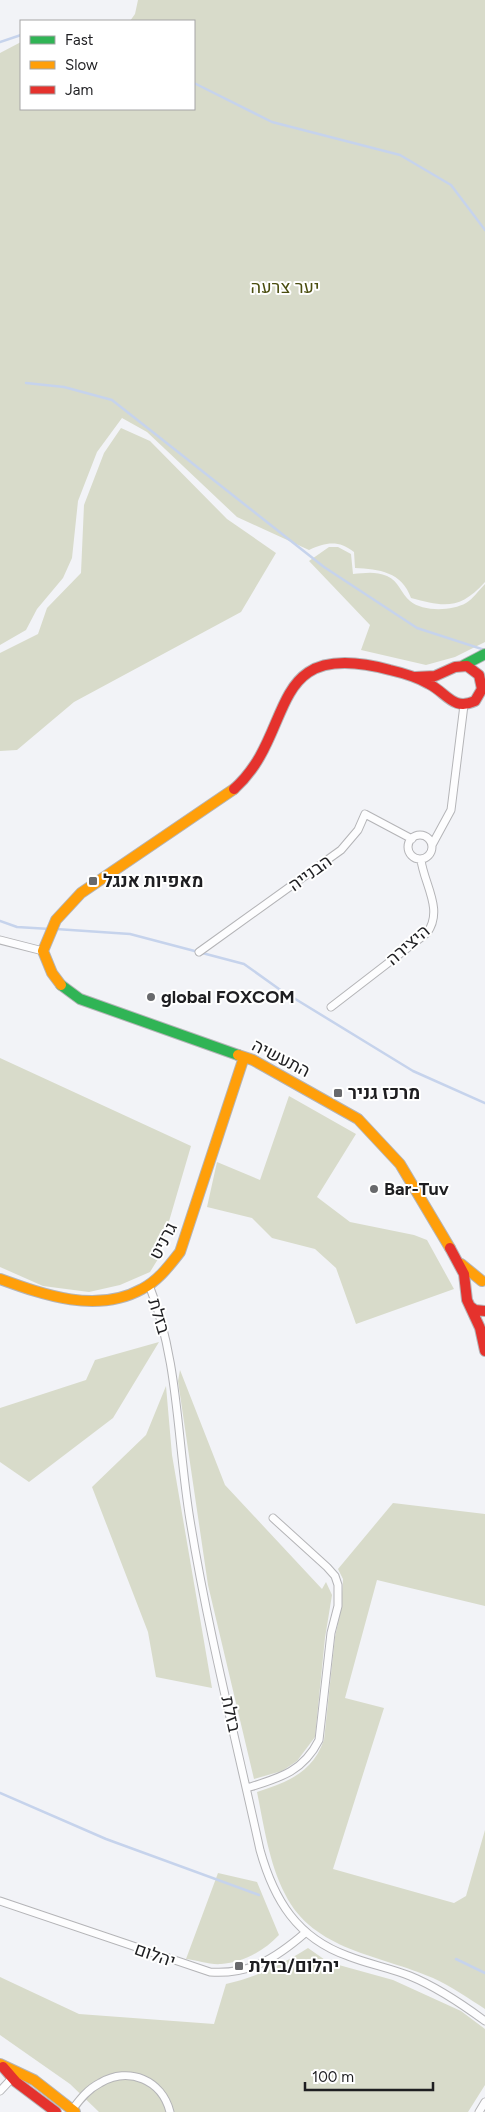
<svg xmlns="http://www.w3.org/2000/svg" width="485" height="2112" font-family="Figtree,Heebo,sans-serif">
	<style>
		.green { fill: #d8dbca }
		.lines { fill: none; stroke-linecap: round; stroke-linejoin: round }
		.stream { stroke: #c6d3ec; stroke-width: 2.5 }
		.street-casing { stroke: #b4b4b7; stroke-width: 9 }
		.fast-casing { stroke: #b4b4b7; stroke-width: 12 }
		.slow-casing { stroke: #b4b4b7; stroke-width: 12 }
		.jam-casing { stroke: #b4b4b7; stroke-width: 12 }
		.street { stroke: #fdfdfe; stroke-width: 7 }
		.fast { stroke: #30b455; stroke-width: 10 }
		.slow { stroke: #ff9f0a; stroke-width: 10 }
		.jam { stroke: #e5322d; stroke-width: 10 }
		.poi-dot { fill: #68696c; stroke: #fff; stroke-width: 2 }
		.labels { text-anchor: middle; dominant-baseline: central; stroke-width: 4; stroke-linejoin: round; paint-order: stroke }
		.park-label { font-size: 18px; fill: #4b4e10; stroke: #fff }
		.street-label { font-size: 18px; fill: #1e1e21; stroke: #fff }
		.poi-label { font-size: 18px; font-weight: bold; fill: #1e1e21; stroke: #fff; text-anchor: start }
	</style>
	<rect width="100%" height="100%" fill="#f2f3f7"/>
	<path class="green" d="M138,0H485V582C460,610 444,607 411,598C402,572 379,569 355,568L354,552C339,540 326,542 309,550L237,517L147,432L122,418L97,452L78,501L72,558L63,578L37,609L26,630L0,645V53L21,42V109H194V21H130L135,14Z
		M121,428L150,441L227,519L276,553L241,612L74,702L17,750L0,751V653L38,634L47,608L81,573L84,505L104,453Z
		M329,547H338L351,554L353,574C365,573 375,571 387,576C399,581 401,594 410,601C423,612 452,611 466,603C473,599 479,590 485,584V642L455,657L426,665L361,650L370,625L309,561Z
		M0,1058L191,1146L158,1259L150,1272L120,1285L89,1292L43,1286L0,1267Z
		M289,1096L356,1134L317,1197L350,1222L414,1235L427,1240L454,1289L356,1324L336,1268L315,1249L272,1238L252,1218L207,1207L217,1162L260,1180Z
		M159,1342L113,1418L29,1482L0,1462V1408L86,1380L95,1360Z
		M180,1370L225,1485L322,1589L326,1582L332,1595L325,1638L315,1737L297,1761L282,1771L254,1779L208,1585L178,1381Z
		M166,1386L172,1455L212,1688L156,1677L148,1632L92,1487L146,1435Z
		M393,1503L485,1514V1606L377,1580L345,1698L384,1708L333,1869L454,1903L466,1896L485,1830V2009C468,1998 451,1986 433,1978C381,1955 313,1951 285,1894C269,1863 264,1826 257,1792C288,1782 312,1773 324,1740L335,1637L341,1609L343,1579L338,1569Z
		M218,1873L257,1882L279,1935C265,1950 243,1963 221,1964C210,1965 197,1960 186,1959Z
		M308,1948L328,1962L393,1980L461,2011L485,2029V2085L468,2112H99L70,2084L0,2035V1977L79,2014L214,2024L226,1984C257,1977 281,1965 308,1948Z"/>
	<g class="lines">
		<path class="stream" d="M0,42L21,35
			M194,83L272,122L400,155L451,185L485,230
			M26,383L64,387L112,400L324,567L417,628L485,650
			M0,921L17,927L50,929
			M56,929L130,934L244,964L279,989L413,1071L485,1103
			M0,1793L106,1839L259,1895
			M456,1959L485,1973"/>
		<defs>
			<path id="street" d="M408 847a12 12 0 1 1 24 0a12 12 0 1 1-24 0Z
				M432,845L451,810L464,705
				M0,940L43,951
				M199,952L341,850L358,830L365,814L412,839
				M331,1007L427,933C444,910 424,884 421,860
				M149,1285C179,1360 177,1441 190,1520C208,1631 236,1740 260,1850C274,1900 297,1938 348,1956C368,1964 390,1968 410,1976C437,1987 462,2004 485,2021
				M247,1788C279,1778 303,1772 319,1740L331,1633L338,1606V1585L335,1576L327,1567L273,1518
				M0,1901L210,1972C250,1975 276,1958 305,1933
				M0,2091L15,2075
				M72,2110C80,2099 88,2089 100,2083C129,2066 162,2080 170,2112
				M479,2112L485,2102"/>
			<path id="fast" d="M464,665L485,654
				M61,985L80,999L238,1055"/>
			<path id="slow" d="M61,985L52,973L43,951L56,920L81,893L234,789
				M238,1055L253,1060L358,1119L400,1164L450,1248
				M461,1264L482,1281
				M0,1279C44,1295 97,1314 142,1289C158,1281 169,1266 180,1252L244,1057
				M0,2064L34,2080L75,2112"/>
			<path id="jam" d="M234,789C298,732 263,636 390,670C403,673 417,677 429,684C447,693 453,711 475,701L482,689L479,675L467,666L455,667L435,676L415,677
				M450,1248L464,1274L467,1300L480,1328L485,1351
				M471,1307L475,1310L485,1311
				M3,2067L16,2082L56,2112"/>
		</defs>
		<use href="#street" class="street-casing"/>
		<use href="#fast" class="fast-casing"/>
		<use href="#slow" class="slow-casing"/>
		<use href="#jam" class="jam-casing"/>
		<use href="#street" class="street"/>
		<use href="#fast" class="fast"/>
		<use href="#slow" class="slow"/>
		<use href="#jam" class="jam"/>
	</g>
	<g class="poi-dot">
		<rect x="88" y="876" width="10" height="10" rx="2.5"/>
		<circle cx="151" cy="997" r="5"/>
		<rect x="333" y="1088" width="10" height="10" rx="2.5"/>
		<circle cx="374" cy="1189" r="5"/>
		<rect x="234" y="1961" width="10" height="10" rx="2.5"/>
	</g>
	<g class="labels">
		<g class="park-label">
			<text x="285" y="287">יער צרעה</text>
		</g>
		<g class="street-label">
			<text transform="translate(310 873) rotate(-36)">הבנייה</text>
			<text transform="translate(408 945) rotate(-41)">היצירה</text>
			<text transform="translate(281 1058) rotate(27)">התעשיה</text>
			<text transform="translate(163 1241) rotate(-62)">גרניט</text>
			<text transform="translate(159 1316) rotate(73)">בזלת</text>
			<text transform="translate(231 1714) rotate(78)">בזלת</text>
			<text transform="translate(155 1955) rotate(19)">יהלום</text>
		</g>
		<g class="poi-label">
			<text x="103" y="881">מאפיות אנגל</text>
			<text x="161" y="997">global FOXCOM</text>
			<text x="348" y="1093">מרכז גניר</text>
			<text x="384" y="1189">Bar-Tuv</text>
			<text x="249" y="1966">יהלום/בזלת</text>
		</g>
	</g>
	<rect x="20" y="20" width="175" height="90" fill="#ffffff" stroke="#a5a5a6"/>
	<rect x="30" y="36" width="25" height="8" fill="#30b455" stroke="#a5a5a6"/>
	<text x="65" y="45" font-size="15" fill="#1e1e21">Fast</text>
	<rect x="30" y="61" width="25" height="8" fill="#ff9f0a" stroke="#a5a5a6"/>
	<text x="65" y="70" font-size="15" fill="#1e1e21">Slow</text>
	<rect x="30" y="86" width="25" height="8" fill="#e5322d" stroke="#a5a5a6"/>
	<text x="65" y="95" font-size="15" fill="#1e1e21">Jam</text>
	<path d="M305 2082v8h128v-8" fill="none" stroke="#1e1e21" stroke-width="2.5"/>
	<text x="312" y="2082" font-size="15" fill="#1e1e21" stroke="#ffffff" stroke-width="4" paint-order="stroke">100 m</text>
</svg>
